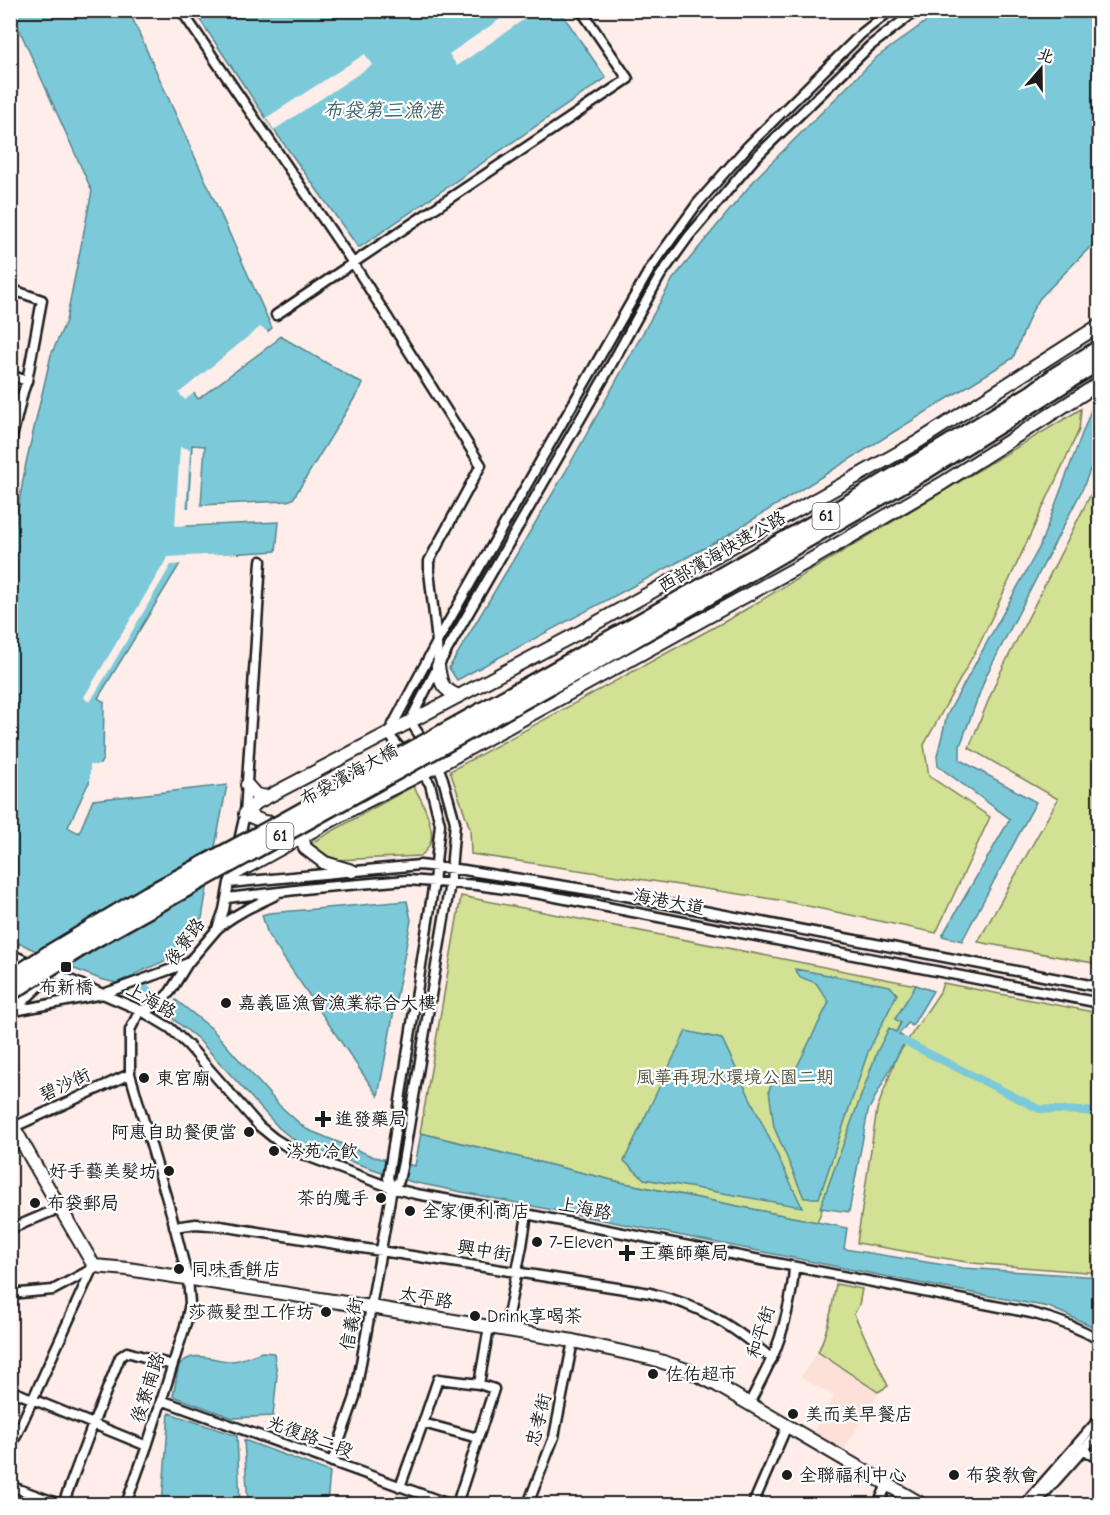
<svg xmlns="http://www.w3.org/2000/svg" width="1110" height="1515" font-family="'Comic Neue','LXGW WenKai TC',sans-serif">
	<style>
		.built { fill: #fde0d8 }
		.green { fill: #d2e194; stroke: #777e58; stroke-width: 1.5 }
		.water { fill: #7bcad9; stroke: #55848d; stroke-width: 1.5 }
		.pier { fill: #feede8 }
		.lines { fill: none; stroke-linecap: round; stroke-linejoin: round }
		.canal { stroke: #7bcad9; stroke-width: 8 }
		.street-casing { stroke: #1c1c1c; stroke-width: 13 }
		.secondary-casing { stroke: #1c1c1c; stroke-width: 16 }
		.highway-casing { stroke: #1c1c1c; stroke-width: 20 }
		.street { stroke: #fff; stroke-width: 8 }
		.secondary { stroke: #fff; stroke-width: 12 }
		.highway { stroke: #fff; stroke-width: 15 }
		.highway-bridge-casing { stroke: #1c1c1c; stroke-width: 20; stroke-linecap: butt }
		.highway-bridge { stroke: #fff; stroke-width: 15 }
		.poi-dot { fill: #1c1c1c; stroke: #fff; stroke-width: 2 }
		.labels { text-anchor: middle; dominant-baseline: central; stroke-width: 4.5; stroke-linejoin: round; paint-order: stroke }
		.shield { fill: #fff; stroke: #606060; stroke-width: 1.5 }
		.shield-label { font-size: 16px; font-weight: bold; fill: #1c1c1c }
		.street-label { font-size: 18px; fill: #1c1c1c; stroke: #fff }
		.poi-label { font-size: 18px; fill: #1c1c1c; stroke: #fff; text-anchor: start }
		.park-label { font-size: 18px; fill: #535740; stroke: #fff }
		.water-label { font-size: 20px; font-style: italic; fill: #426268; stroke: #fff }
	</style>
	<rect width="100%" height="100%" fill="#feede8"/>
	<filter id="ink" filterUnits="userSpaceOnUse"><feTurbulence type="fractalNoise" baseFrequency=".0167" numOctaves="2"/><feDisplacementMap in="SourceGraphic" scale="12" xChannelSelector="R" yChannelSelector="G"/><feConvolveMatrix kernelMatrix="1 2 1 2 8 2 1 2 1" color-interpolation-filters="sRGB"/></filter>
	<g filter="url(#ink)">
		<path class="built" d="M817,1353L878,1394L843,1451L812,1434L834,1396L801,1377Z"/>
		<path class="green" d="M1081,409L1079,430L980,643L924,745L929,776L990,817L936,933L779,900L471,854L470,829L450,771L733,617Z
			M1099,478V964L978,942L1058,799L969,748L998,677Z
			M413,786C422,799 436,829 430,844C428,848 424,853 421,856L335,860L314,848L311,843Z
			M461,896L916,985L817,1222L624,1183L420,1133Z
			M943,983L1099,1013V1273L972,1263L857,1243L877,1109L897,1056L940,992Z
			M836,1284L862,1289L859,1305L854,1314L888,1386L878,1392L818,1352C828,1330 832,1308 836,1284Z"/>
		<path class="water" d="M942,10L1099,11V238L1040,298L1032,311L1013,358L723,538L457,680L449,668L566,471L673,279L757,177L877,57Z
			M11,11H129L272,328L193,392L198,399L276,341L280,336L363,384L293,499L287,501L201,505L205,446L192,445L187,526L279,522L276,551L184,557L98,698L104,702L103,759L87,786L68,827L79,833L93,800L227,785L207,888L202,918L173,957L116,983L100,979L62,964L20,943L11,962V549L26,463L51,355L66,321L92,191Z
			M194,11H560L606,78L360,247H358L274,130Z
			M1099,400V447L1082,490L986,676L960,746V760L1036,802L962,941L942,936L1010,819L938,766L937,756L947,715L1039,548L1094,402Z
			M407,901L411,920L378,1096L268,935L262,915L269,913Z
			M795,969L890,986L897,994L868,1052L819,1198H804L774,1127L769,1090L775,1075L791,1079L829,1002L816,983L800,977Z
			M916,985L933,991L912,1026L908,1023L899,1034L906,1039L868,1111L849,1212L820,1208L877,1052L889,1028L896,1032L901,1023L895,1019Z
			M176,1000L211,1028L279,1105L306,1129L374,1157L415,1166L421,1133L624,1183L847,1228L844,1249L963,1268L1099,1277V1329L1049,1307L924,1284L412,1182L310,1148L293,1139L279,1128L198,1039L167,1014Z
			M686,1031L722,1039L802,1207L644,1179L624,1161Z
			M262,1352L274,1353L277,1375L273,1416L233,1418L173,1396L179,1365C195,1349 210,1360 229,1361C239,1362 252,1355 262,1352Z
			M169,1413L237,1436L240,1504H162Z
			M244,1440L330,1472L327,1504H248Z"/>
		<path class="pier" d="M512,11H536L457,66L449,54Z
			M365,54L372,65L274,130L266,118Z
			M260,327L268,332L264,338L185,400L179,393Z
			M180,447L190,449L186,508H191L190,523L263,519V521L175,526Z
			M238,553V556L185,560L183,564L171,565L110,669L90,702L86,700L84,697L168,557Z
			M90,765H103L90,788L72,826L78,829L92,797L155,790L92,798L77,831L69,827L90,788Z"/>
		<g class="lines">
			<path class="canal" d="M131,977L178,1014
				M904,1041L1039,1109L1100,1112"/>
			<defs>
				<path id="street" d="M181,10L353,263L481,465L429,561V571L437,642L438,666
					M10,289L42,300L27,381L23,392L10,446
					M276,315L353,263L628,79L581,10
					M10,375L27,381
					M426,745L410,721L438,666L605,376L660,276L689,236L756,157L870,46L917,10
					M407,756L388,734L437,642L650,269L697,204L748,146L861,34L891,10
					M238,845L245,814L261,561
					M229,883L420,865L464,870L621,895L1100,987
					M227,898L313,888L407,880L477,885L540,894L1100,1003
					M217,929C234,914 255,905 276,895
					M10,954L35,965
					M47,970L140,1010L170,1028L188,1045L259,1126L275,1139L296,1152L392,1188L416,1194L485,1206L1031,1313C1055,1319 1078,1327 1100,1340
					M10,1003L25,991
					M13,1011L53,973
					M14,1011L103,994L188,963
					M14,1127L130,1074
					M392,1188L399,1181L403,1162L450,883L455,822L443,779L436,761
					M392,1188L388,1178L434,882L440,824L430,784L420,770
					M174,1227L196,1224L220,1226L650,1293C663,1297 677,1300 690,1306C721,1318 747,1338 772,1359
					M10,1229L60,1208
					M10,1294L53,1290L92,1269
					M505,1330L522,1246L527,1214
					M479,1384L489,1327
					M10,1390L147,1446
					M161,1400L449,1504
					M749,1404C757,1388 765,1373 772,1358C783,1334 793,1293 794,1267
					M423,1423L438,1379L479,1384L494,1389L457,1504
					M1080,1447L1100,1460
					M10,1449L92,1269
					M332,1462L355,1397L392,1188
					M10,1486L60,1504
					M400,1487L423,1423L478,1438
					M63,1504L93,1424L120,1357L127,1352L172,1365
					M126,1504L147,1446L186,1323L190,1303L188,1279L171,1213L130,1074V1030L140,1010L155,1007L170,992L188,963L217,929L224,910L229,883L234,869
					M528,1504L554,1437L573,1341
					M753,1504L787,1426
					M878,1504L887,1485
					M1025,1504L1100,1418
					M1035,1504L1100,1431"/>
				<path id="secondary" d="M438,666C441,684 441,688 458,696
					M247,785L256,795L267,797
					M280,824L264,822L245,814L256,803L582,631L916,443L1100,325
					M297,826L306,827L322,825
					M302,836L305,848L325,863L352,871
					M234,874L363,803L439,765L807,562L943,483L1100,383
					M10,1121L35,1165L94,1266L128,1269L371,1307L573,1341L654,1359L687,1370L717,1385L921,1504"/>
				<path id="highway" d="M546,675L823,518L940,449L1032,393L1056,375L1100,348
					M552,685L590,665L927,470L1007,420L1100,361"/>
			</defs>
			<use href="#street" class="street-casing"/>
			<use href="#secondary" class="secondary-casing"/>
			<use href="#highway" class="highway-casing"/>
			<use href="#street" class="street"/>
			<use href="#secondary" class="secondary"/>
			<use href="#highway" class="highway"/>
			<defs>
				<path id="highway-bridge" d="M10,979L48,954L148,894L282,822L546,675
					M10,993L92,941L552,685"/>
			</defs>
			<use href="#highway-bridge" class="highway-bridge-casing"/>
			<use href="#highway-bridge" class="highway-bridge"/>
		</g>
	</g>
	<g class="poi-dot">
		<rect x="60" y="961" width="12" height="12" rx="3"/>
		<circle cx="226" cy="1003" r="6"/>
		<circle cx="144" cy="1078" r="6"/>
		<path d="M320 1110h6v6h6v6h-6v6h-6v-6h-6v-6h6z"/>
		<circle cx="249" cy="1132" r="6"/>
		<circle cx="274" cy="1151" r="6"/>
		<circle cx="169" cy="1171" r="6"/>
		<circle cx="381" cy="1198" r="6"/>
		<circle cx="35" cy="1203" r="6"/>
		<circle cx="410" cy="1211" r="6"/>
		<circle cx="537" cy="1242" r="6"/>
		<path d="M624 1244h6v6h6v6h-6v6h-6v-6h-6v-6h6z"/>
		<circle cx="179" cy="1269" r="6"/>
		<circle cx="326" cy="1312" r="6"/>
		<circle cx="475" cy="1316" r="6"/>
		<circle cx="653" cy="1374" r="6"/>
		<circle cx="793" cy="1414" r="6"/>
		<circle cx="787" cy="1475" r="6"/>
		<circle cx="954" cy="1475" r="6"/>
	</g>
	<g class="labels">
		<g class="shield">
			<rect x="812.5" y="503" width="27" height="26" rx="4.5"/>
			<rect x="266.5" y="823" width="27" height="26" rx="4.5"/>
		</g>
		<g class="shield-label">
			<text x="826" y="516">61</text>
			<text x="280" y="836">61</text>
		</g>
		<g class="street-label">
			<text transform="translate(722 552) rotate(-30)">西部濱海快速公路</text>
			<text transform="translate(349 775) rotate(-29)">布袋濱海大橋</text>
			<text transform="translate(669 902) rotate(11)">海港大道</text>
			<text transform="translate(185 942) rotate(-54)">後寮路</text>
			<text transform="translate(151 1001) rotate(29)">上海路</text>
			<text transform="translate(65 1085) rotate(-25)">碧沙街</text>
			<text transform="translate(585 1209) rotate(11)">上海路</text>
			<text transform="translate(484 1251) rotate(9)">興中街</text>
			<text transform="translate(426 1298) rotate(10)">太平路</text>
			<text transform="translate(352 1324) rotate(-79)">信義街</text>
			<text transform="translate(761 1332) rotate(-72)">和平街</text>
			<text transform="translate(148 1388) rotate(-72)">後寮南路</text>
			<text transform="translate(539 1420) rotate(-76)">忠孝街</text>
			<text transform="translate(310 1437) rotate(20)">光復路二段</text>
		</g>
		<g class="poi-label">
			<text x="66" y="987" text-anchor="middle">布新橋</text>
			<text x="238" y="1003">嘉義區漁會漁業綜合大樓</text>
			<text x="156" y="1078">東宮廟</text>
			<text x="335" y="1119">進發藥局</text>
			<text x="237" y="1132" text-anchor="end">阿惠自助餐便當</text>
			<text x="286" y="1151">涔苑冷飲</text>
			<text x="157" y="1171" text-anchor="end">好手藝美髮坊</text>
			<text x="369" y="1198" text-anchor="end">茶的魔手</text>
			<text x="47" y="1203">布袋郵局</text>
			<text x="422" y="1211">全家便利商店</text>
			<text x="549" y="1242">7-Eleven</text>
			<text x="639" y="1253">王藥師藥局</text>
			<text x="191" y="1269">同味香餅店</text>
			<text x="314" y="1312" text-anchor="end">莎薇髮型工作坊</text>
			<text x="487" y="1316">Drink享喝茶</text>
			<text x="665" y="1374">佐佑超市</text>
			<text x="805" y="1414">美而美早餐店</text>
			<text x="799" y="1475">全聯福利中心</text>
			<text x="966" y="1475">布袋教會</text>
		</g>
		<g class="park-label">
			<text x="735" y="1077">風華再現水環境公園二期</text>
		</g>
		<g class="water-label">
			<text x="383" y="110">布袋第三漁港</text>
		</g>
	</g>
	<rect width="1110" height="1515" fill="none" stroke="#fff" stroke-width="36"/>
	<rect x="18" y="18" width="1074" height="1479" fill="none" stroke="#1c1c1c" stroke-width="2" filter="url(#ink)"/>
	<g transform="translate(1041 69) rotate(20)" stroke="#ffffff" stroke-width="4.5" paint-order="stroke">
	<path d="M0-4.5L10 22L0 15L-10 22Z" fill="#1c1c1c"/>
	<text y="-9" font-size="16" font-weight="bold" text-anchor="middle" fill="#1c1c1c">北</text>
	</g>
</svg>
